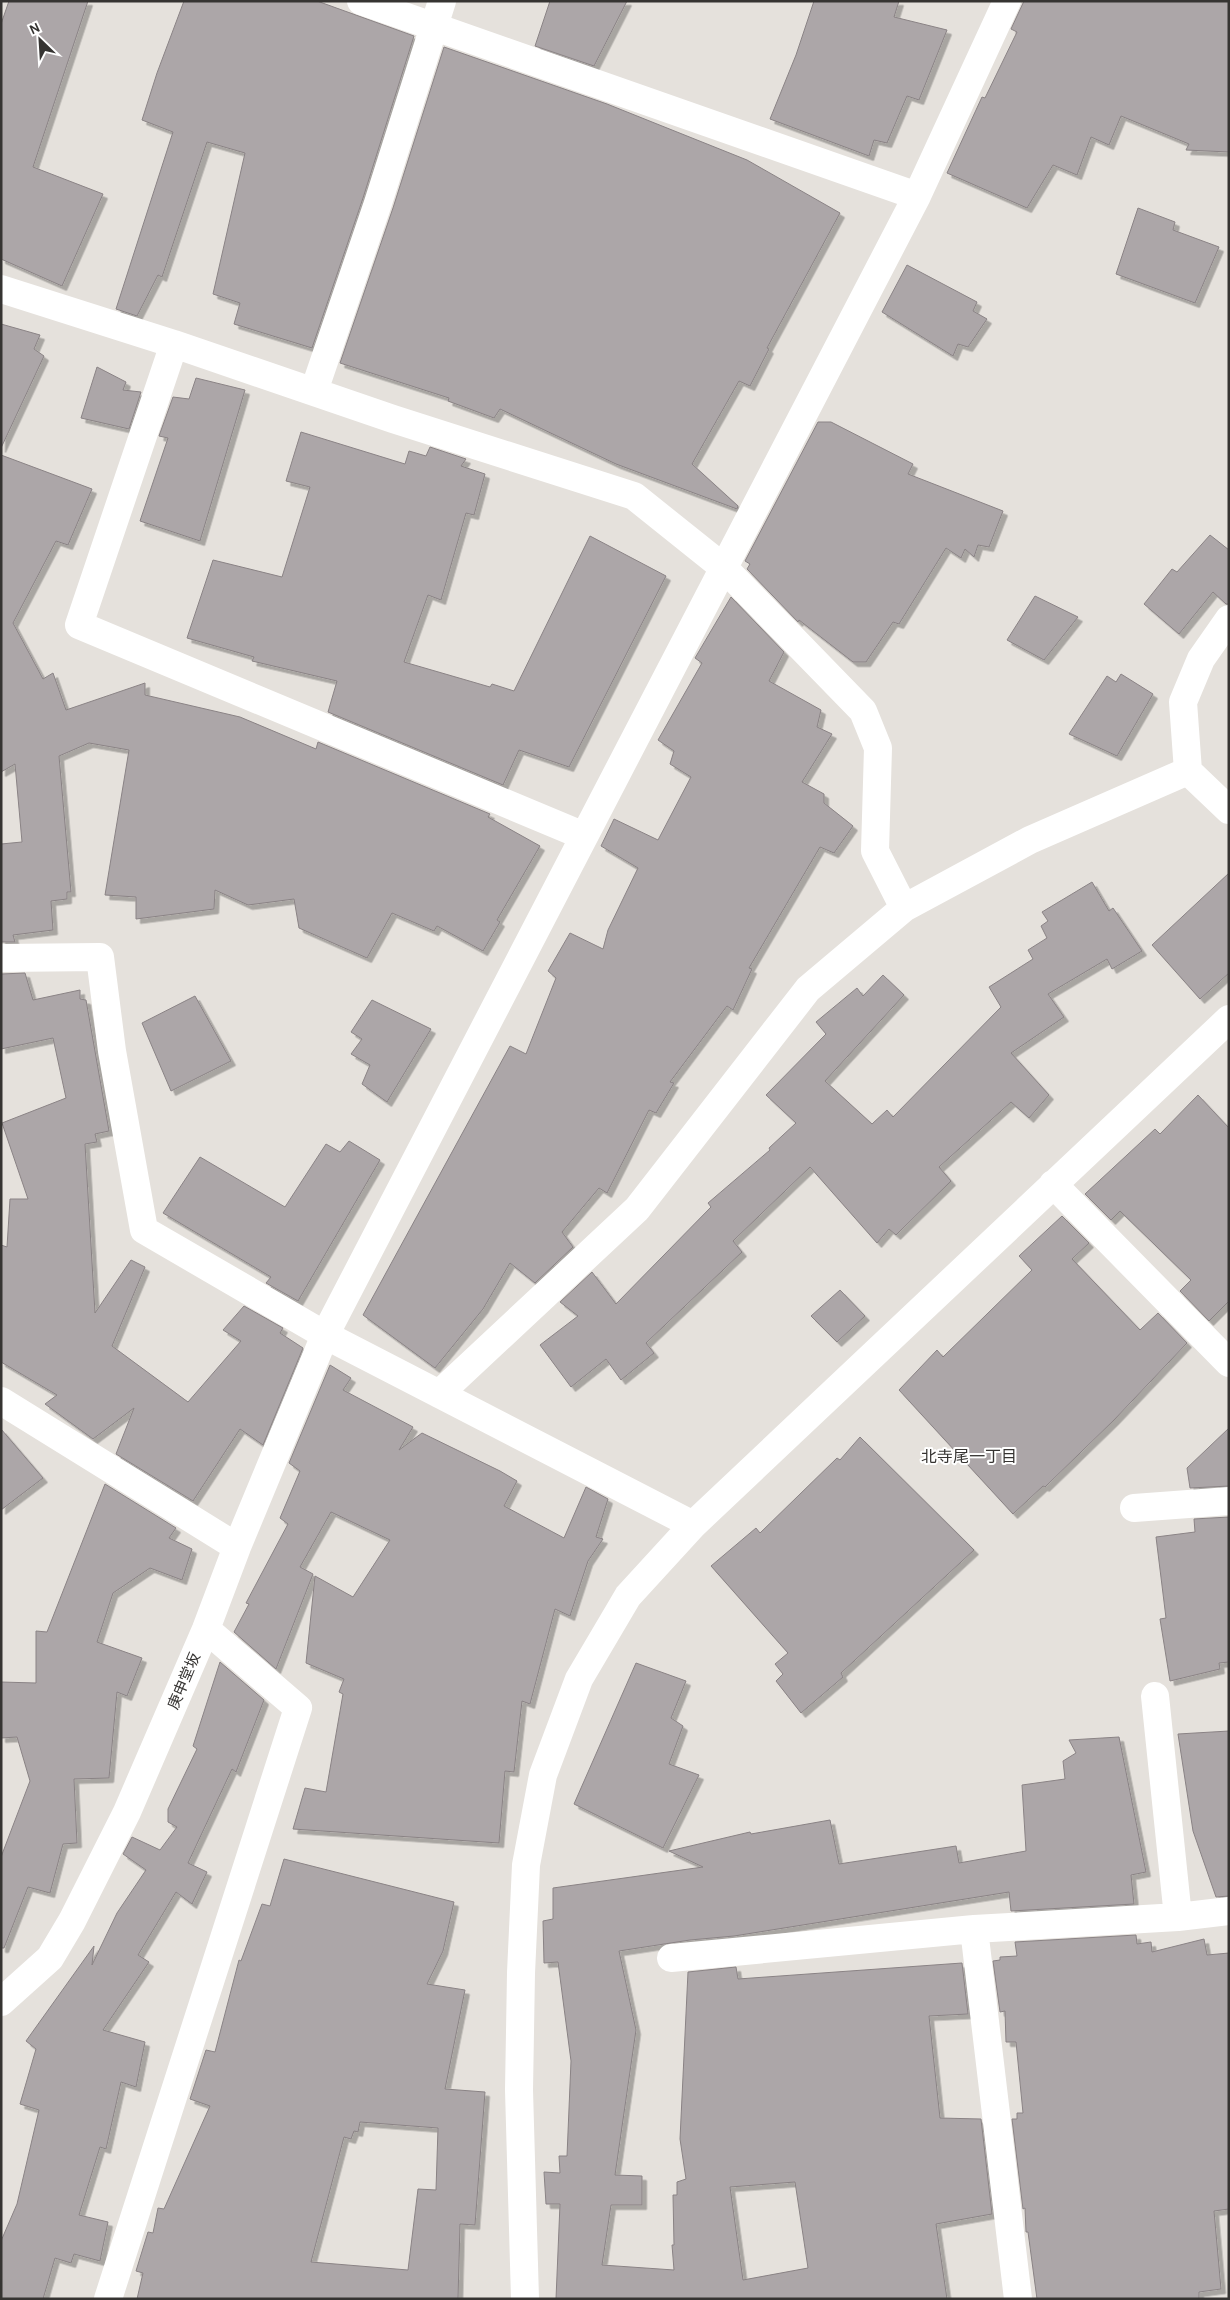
<svg xmlns="http://www.w3.org/2000/svg" width="1230" height="2300" font-family="Karla,'Noto Sans JP',sans-serif">
	<style>
		.building { fill: #aca6a8; stroke: #8a8385; fill-rule: evenodd; filter: url(#shadow) }
		.lines { fill: none; stroke-linecap: round; stroke-linejoin: round }
		.minor { stroke: #fff; stroke-width: 28 }
		.labels { text-anchor: middle; dominant-baseline: central; stroke-width: 4; stroke-linejoin: round; paint-order: stroke }
		.street-label { font-size: 15px; fill: #363432; stroke: #fff }
		.neighbourhood-label { font-size: 16px; fill: #363432; stroke: #fff }
	</style>
	<defs>
		<filter id="shadow"><feDropShadow dx="4.5" dy="4.5" stdDeviation="0" flood-color="#0004"/></filter>
	</defs>
	<rect width="100%" height="100%" fill="#e5e1dc"/>
	<path class="building" d="M9,1H88L33,167L103,194L62,286L1,259V24Z
		M184,1H317L414,36L363,198L312,348L234,324L240,303L213,294L245,153L207,142L162,277L158,275L137,316L116,309L173,132L142,120L157,73Z
		M550,1H627L594,66L535,46Z
		M814,1H899L894,17L947,30L919,100L907,96L887,143L874,140L869,156L770,119L796,55Z
		M1024,1H1229V152L1186,150L1189,144L1121,116L1109,145L1091,137L1077,175L1053,165L1027,208L947,173L982,97L985,98L1017,32L1011,29Z
		M444,47L607,104L747,160L840,213L767,348L769,349L750,386L739,381L692,464L738,506L737,509L616,464L500,409L494,418L448,401L449,398L340,363L393,208Z
		M1138,208L1175,222L1173,230L1219,247L1195,303L1116,274Z
		M907,265L977,302L973,311L987,319L968,347L958,344L953,356L882,312Z
		M1,324L40,335L34,349L44,356L1,448Z
		M97,367L126,382L123,390L141,392L129,429L81,418Z
		M196,378L245,390L200,541L140,521L168,438L159,436L173,397L189,399Z
		M818,422H831L913,464L908,474L1003,511L989,547L978,545L974,557L965,549L961,558L946,548L899,624L893,622L866,662H853L799,620L798,622L747,569L750,564L745,561Z
		M301,432L405,464L409,451L426,456L430,447L466,459L461,466L485,474L474,515L466,513L441,600L428,595L404,662L490,687L492,684L514,691L590,536L666,576L569,767L519,750L503,785L328,712L337,681L252,661L254,657L187,638L213,560L282,577L310,487L286,481Z
		M1,455L92,489L68,545L56,541L13,623L43,679L53,673L66,710L145,683V695L240,717L316,749L318,742L490,814L488,817L540,846L497,920L500,922L483,951L437,926L434,931L392,913L367,958L299,928L294,899L248,905L215,890L214,909L136,919V897L105,895L129,750L89,743L59,756L71,892H67V899L51,901L53,930L13,935L15,942H1V844L22,842L15,764L1,772Z
		M1210,535L1229,550V604H1226L1213,592L1179,634L1144,604L1172,569L1177,572Z
		M1035,596L1078,617L1044,660L1007,640Z
		M731,597L784,652L769,681L821,710L817,727L832,734L802,782L824,794V803L853,826L834,853L820,847L749,968L752,969L733,1010L727,1006L670,1082L674,1083L656,1113L649,1110L607,1193L599,1188L562,1232L573,1247L535,1283L510,1263L483,1309L435,1368L363,1315L510,1046L526,1054L556,978L548,971L570,933L603,949L608,930L638,868L601,846L614,819L658,840L691,777L670,764L674,751L658,740L702,663L695,658Z
		M1121,674L1153,694L1117,756L1069,734L1107,676L1116,682Z
		M1229,873V973L1200,999L1152,945Z
		M1092,882L1109,911L1113,908L1142,951L1112,969L1107,959L1048,994L1064,1017L1011,1053L1049,1095L1029,1118L1011,1102L939,1167L951,1181L896,1235L889,1229L877,1243L810,1167L733,1241L742,1252L646,1343L654,1353L621,1380L606,1359L571,1387L540,1345L578,1316L560,1302L592,1272L616,1304L711,1207L708,1203L770,1150L769,1148L796,1123L766,1095L826,1034L816,1022L857,988L863,996L883,975L904,995L825,1081L872,1124L887,1110L893,1117L1001,1007L989,987L1033,959L1028,950L1047,938L1041,926L1048,921L1042,912Z
		M25,973L33,1000L80,990V999L86,1000L109,1131L95,1134L97,1142L85,1144L95,1313L131,1260L145,1267L112,1346L188,1402L241,1341L223,1330L244,1306L283,1328L280,1333L303,1348L263,1445L240,1429L193,1501L116,1454L134,1408L93,1439L45,1404L57,1395L1,1362V1245L7,1247L10,1199H28L2,1123L66,1098L53,1038L1,1049V974Z
		M195,996L231,1061L171,1091L142,1023Z
		M372,1000L431,1029L387,1102L362,1084L370,1065L351,1054L362,1039L351,1032Z
		M1198,1095L1229,1128V1301L1209,1321L1180,1291L1191,1280L1120,1211L1111,1220L1085,1194L1155,1129L1160,1134Z
		M349,1141L380,1160L298,1301L266,1283L271,1277L163,1213L200,1157L285,1207L326,1144L340,1152Z
		M1062,1216L1089,1243L1072,1259L1140,1330L1158,1313L1187,1343L1114,1420L1045,1487L1043,1486L1013,1514L899,1390L937,1350L943,1357L1032,1270L1019,1256Z
		M840,1290L865,1316L837,1342L811,1316Z
		M330,1365L351,1378L343,1390L413,1427L399,1450L422,1433L500,1471L517,1481L504,1506L564,1538L586,1487L608,1499L596,1537L603,1539L588,1561L570,1616L555,1609L530,1704L522,1701L514,1772L505,1771L499,1843L293,1829L305,1788L326,1792L343,1694L339,1692L344,1679L306,1663L315,1576L353,1597L390,1540L331,1512L300,1567L313,1574L276,1669L234,1632L249,1604L246,1603L288,1524L280,1518L300,1471L289,1463Z
		M1229,1428V1486L1190,1488L1187,1468Z
		M1,1429L43,1478L1,1510Z
		M860,1437L974,1550L841,1673L843,1677L801,1713L776,1681L783,1674L775,1664L788,1653L711,1566L756,1528L760,1533L837,1458L840,1460Z
		M105,1484L176,1528L169,1538L192,1549L182,1580L150,1568L113,1593L97,1642L142,1658L127,1696L117,1692L109,1778L74,1779L77,1843L63,1844L50,1893L28,1887L4,1948H1V1857L30,1781L17,1737L1,1738V1682L36,1683V1631L47,1632Z
		M1229,1517V1662L1219,1663L1220,1669L1170,1681L1160,1619L1166,1618L1156,1537L1195,1532L1194,1519Z
		M220,1662L264,1700L236,1772L232,1769L188,1863L207,1872L192,1904L176,1892L138,1955L149,1962L103,2030L145,2042L136,2087L121,2082L106,2149L100,2147L79,2215L108,2222L100,2261L74,2254L71,2263L55,2258L43,2299H1V2241L17,2204L39,2110L20,2104L36,2049L26,2041L94,1946L92,1965L117,1913L146,1870L123,1854L132,1837L160,1850L177,1827L168,1822V1809L197,1749L193,1746Z
		M636,1663L686,1681L671,1718L683,1726L669,1764L699,1775L663,1848L574,1804Z
		M1229,1731V1896L1216,1897L1193,1831L1178,1734Z
		M1119,1737L1146,1872L1131,1875L1134,1904L1011,1911L1009,1892L734,1936L690,1940L619,1951L636,2030L615,2175L642,2176V2205H611L602,2265L674,2270L672,2245H674L673,2195H677V2182L686,2179L680,2139L688,1972L736,1967L738,1979L962,1963L968,2014L929,2016L940,2118L981,2119L992,2214L936,2224L947,2299H556L560,2204H546L544,2172L560,2173L559,2156H567L571,2061L558,1962L544,1963L543,1921L553,1919V1888L703,1867L669,1851L750,1832L751,1834L830,1820L839,1864L956,1846L959,1863L1026,1851L1022,1785L1065,1779L1063,1761L1076,1753L1069,1740ZM795,2182L808,2268L743,2280L730,2187Z
		M284,1859L454,1902L443,1951L427,1984L465,1990L445,2089L485,2092L475,2225L460,2224L458,2299H137L143,2273L136,2271L148,2232L153,2233L158,2208L164,2209L210,2106L190,2099L206,2050L215,2052L239,1960L241,1961L262,1904L270,1906ZM360,2122L438,2128L436,2190L418,2189L408,2270L311,2262L344,2137L351,2139L354,2131L358,2132Z
		M1136,1935L1137,1944L1151,1942L1152,1952L1204,1939L1207,1955L1229,1953V2209L1214,2211L1221,2289L1199,2292V2299H1037L1028,2232H1026L1025,2208L1023,2209L1012,2119H1017V2113H1023L1016,2042H1006L1005,2011L1000,2012L993,1961L1000,1960V1957L1017,1956L1015,1942Z"/>
	<g class="lines">
		<path class="minor" d="M361,1L917,196
			M1,289L174,344L393,419L634,496L724,568L863,711L878,748L875,851L904,908
			M174,344L79,625L584,836
			M314,391L378,203L442,1
			M1229,619L1201,659L1183,702L1188,771L1229,810
			M1,958L100,957L112,1051L144,1230L325,1335L693,1525
			M1053,1184L1229,1363
			M439,1394L637,1209L808,989L904,908L1030,840L1188,771
			M1,1401L237,1547
			M1134,1508L1229,1501
			M1155,1696L1178,1917
			M974,1929L1018,2299
			M671,1958L974,1929L1178,1917L1229,1911
			M1,2002L50,1958L72,1921L127,1812L206,1629L237,1547L325,1335L917,196L1007,1
			M108,2299L298,1708L206,1629
			M525,2299L519,2090L521,1973L526,1865L543,1775L579,1679L628,1596L693,1525L1229,1019"/>
	</g>
	<g class="labels">
		<g class="street-label">
			<text transform="translate(184 1681) rotate(-67)">庚申堂坂</text>
		</g>
		<g class="neighbourhood-label">
			<text x="969" y="1456">北寺尾一丁目</text>
		</g>
	</g>
	<rect width="1230" height="2300" fill="none" stroke="#363432" stroke-width="5"/>
	<g transform="translate(40 40) rotate(335)" stroke="#ffffff" stroke-width="4" paint-order="stroke">
	<path d="M0-4L9 19L0 12L-9 19Z" fill="#363432"/>
	<text y="-8" font-size="14" font-weight="bold" text-anchor="middle" fill="#363432">N</text>
	</g>
</svg>
